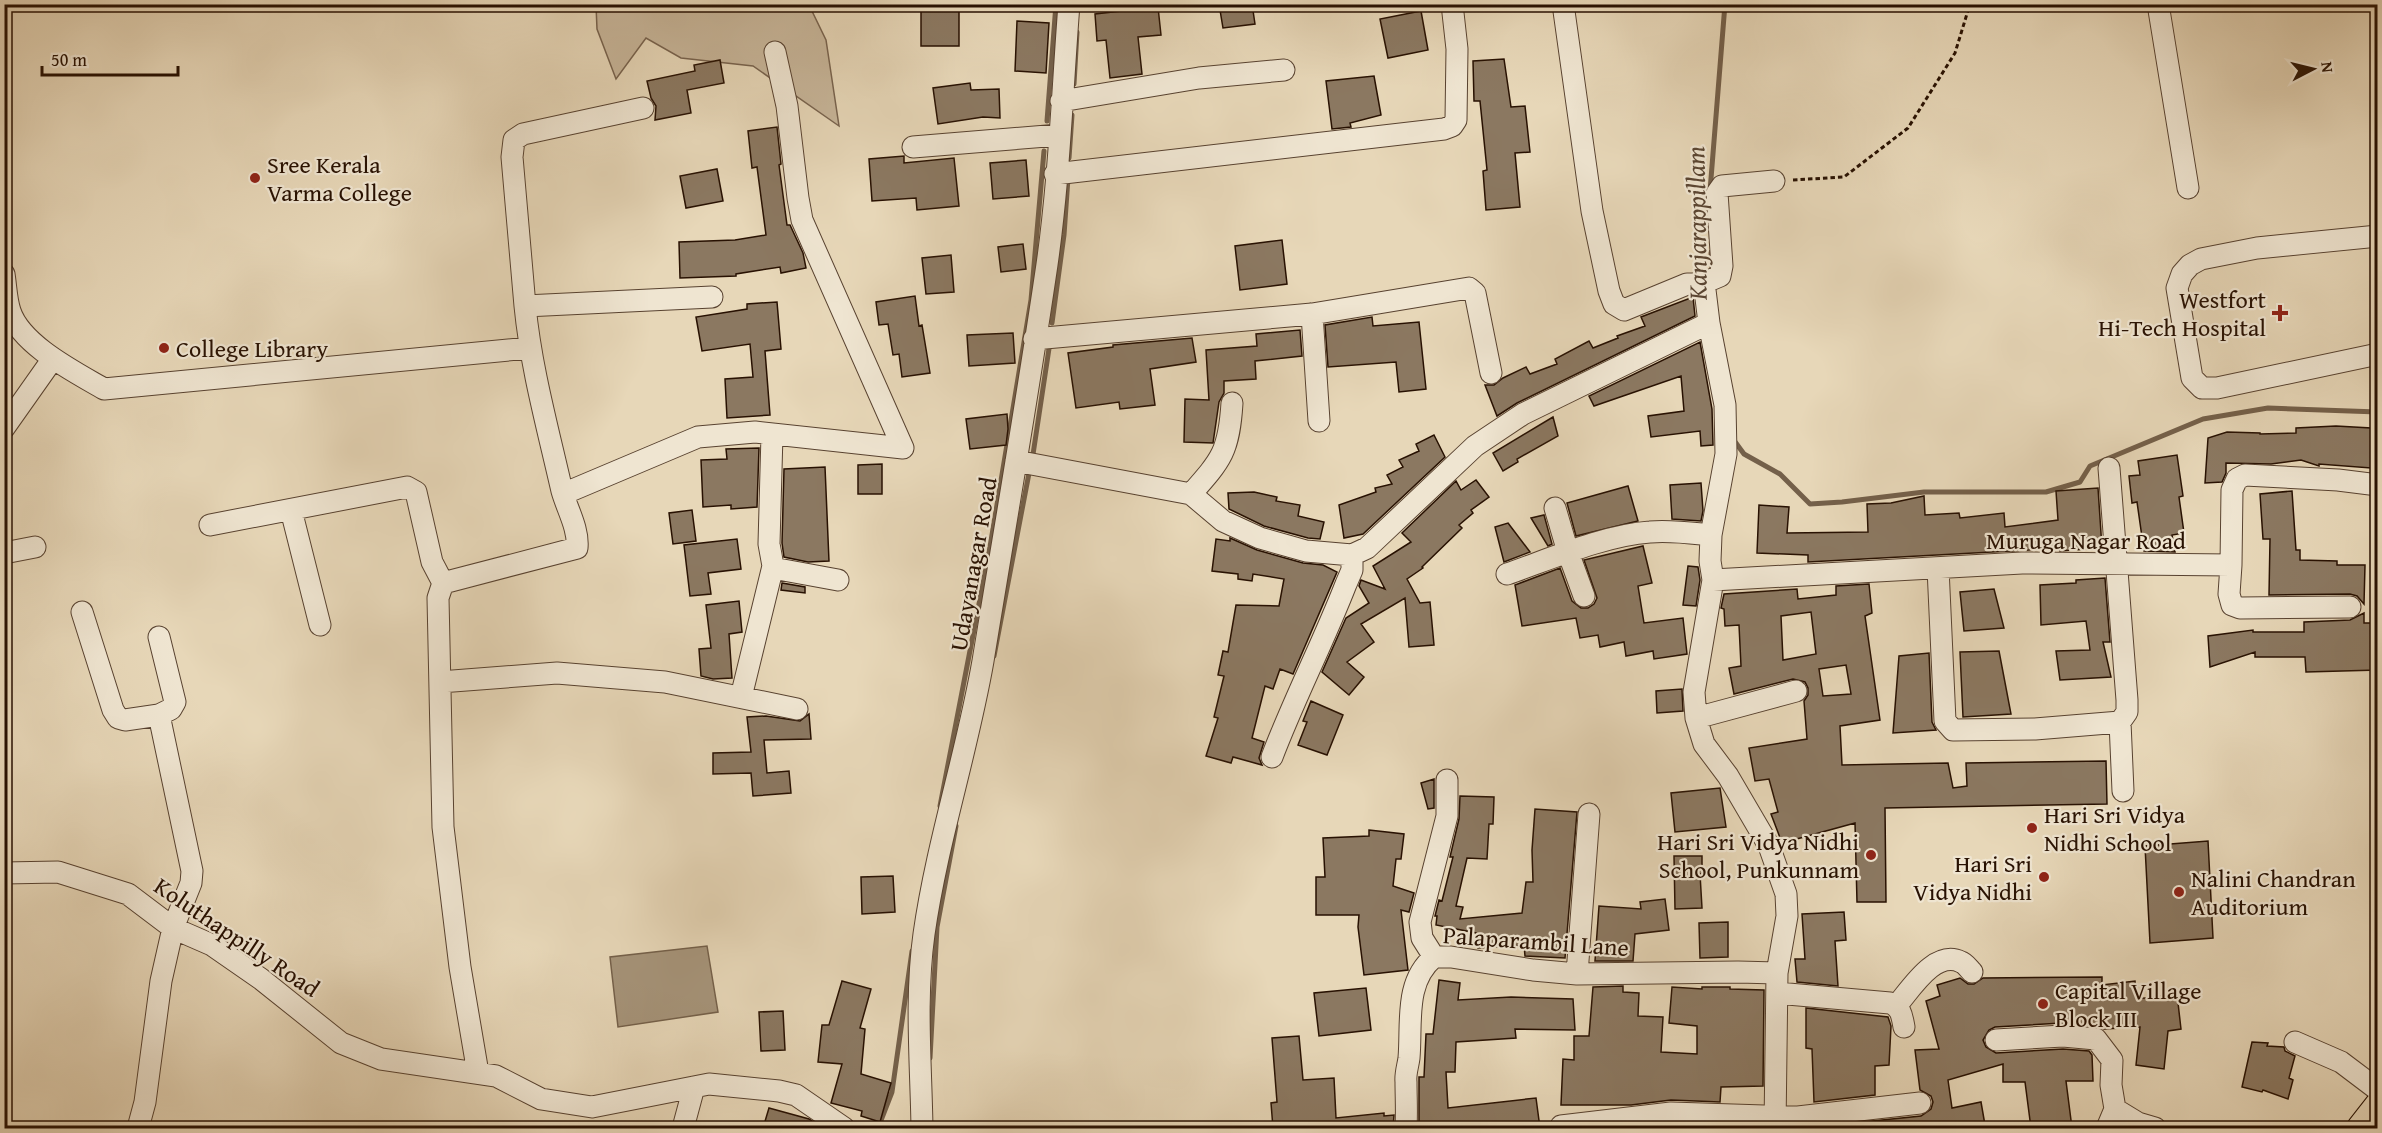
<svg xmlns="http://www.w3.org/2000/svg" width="2382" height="1133" font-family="'Gentium Book Plus',serif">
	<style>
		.green { fill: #c7b599; stroke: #78634e; stroke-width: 1.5 }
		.water { fill: #a6947a; stroke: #74604a; stroke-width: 1.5 }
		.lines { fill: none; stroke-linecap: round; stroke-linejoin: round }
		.stream { stroke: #74604a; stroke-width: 5 }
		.building { fill: #8b7861; stroke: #281102; stroke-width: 1.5; fill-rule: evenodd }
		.minor-casing { stroke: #584230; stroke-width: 23 }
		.major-casing { stroke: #281102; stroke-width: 28 }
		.path { stroke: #281102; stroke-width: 3; stroke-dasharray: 4.5 3; stroke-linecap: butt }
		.minor { stroke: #efe5d1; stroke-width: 21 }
		.major { stroke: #e7d7b8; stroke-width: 26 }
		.poi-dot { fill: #8f2418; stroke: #efe5d1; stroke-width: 2 }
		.labels { text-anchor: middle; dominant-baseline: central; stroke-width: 4.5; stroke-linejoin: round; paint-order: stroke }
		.poi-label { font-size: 24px; fill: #281102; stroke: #efe5d1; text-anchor: start }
		.street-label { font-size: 24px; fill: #281102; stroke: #efe5d1 }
		.water-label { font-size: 26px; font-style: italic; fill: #5a4532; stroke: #efe5d1 }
	</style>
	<rect width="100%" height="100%" fill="#e7d7b8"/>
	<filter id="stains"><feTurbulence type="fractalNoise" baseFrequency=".00333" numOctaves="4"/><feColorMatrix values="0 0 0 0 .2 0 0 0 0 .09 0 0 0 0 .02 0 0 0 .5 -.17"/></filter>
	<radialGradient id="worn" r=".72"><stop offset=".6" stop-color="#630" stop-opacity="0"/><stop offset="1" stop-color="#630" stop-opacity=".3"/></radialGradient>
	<path class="green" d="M596,5H809L826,40L839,126L753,66L681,58L646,38L616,79L597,29Z"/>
	<path class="water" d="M707,946L718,1012L618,1027L610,957Z"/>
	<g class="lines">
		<path class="stream" d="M1074,84L1077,32
			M1047,121L1056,4
			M1069,158L1072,115
			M1710,191L1725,4
			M1711,252L1712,272
			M1052,323L1064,235L1068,178
			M1733,439L1744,454L1780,474L1810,504L1842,502L1924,492H2046L2080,482L2090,466L2203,419L2268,408L2378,412
			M1032,461L1050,342
			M994,656L1030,468
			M940,806L990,547L1031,300L1044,151
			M930,1058L937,927L956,826
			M878,1128L892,1092L912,951"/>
	</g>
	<path class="building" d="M921,4H959V46H921Z
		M1219,4H1252L1255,24L1223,28Z
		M1158,7L1161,35L1138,37L1142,74L1110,78L1106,40L1097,41L1095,14Z
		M1421,11L1428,50L1388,58L1380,19Z
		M1017,21L1049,23L1046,73L1015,71Z
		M1504,59L1511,107L1525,106L1530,152L1515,153L1520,207L1486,210L1483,171L1487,170L1480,101H1474L1473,61Z
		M720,60L724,83L687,90L691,113L655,120L656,106L651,98L647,81L695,71L694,65Z
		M1374,76L1381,115L1350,123L1351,127L1332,129L1326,81Z
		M970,83L971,90L999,89L1000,118L983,117L938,124L933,88Z
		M777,127L781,164L779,165L787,225H790L803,253L806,268L781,273L780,267L736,274V276L680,278L679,242L735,240L766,235L757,167L752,168L748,131Z
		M904,156V163L954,158L959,206L917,210L916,198L872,201L869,159Z
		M1026,160L1029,196L993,199L990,163Z
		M717,169L723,201L686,208L680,176Z
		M1282,240L1287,284L1240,290L1235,246Z
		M1023,244L1026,269L1001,272L998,247Z
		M951,255L954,292L926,294L922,258Z
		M915,296L919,326L922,325L930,373L902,377L899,354L893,355L888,324L879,325L876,302Z
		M1693,297L1695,316L1517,403L1497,416L1485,385H1494L1503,378L1526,367L1530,374L1557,364L1555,359L1589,341L1593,348L1618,338L1617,336L1645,326L1641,317Z
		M777,302L781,349L765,351L770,415L727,418L725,379L753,377L750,344L702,351L696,317L747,309V304Z
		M1372,317L1373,326L1419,322L1426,389L1399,392L1396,362L1328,367L1325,325Z
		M1300,330L1302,356L1255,361L1256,379L1224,381V393L1219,402L1213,443L1184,442L1185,399L1209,400L1206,350L1257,346L1256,334Z
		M1013,333L1015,363L969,366L967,335Z
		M1192,338L1196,362L1150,369L1155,405L1120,409L1119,402L1076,408L1068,353L1113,347V345Z
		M1700,342L1712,409L1713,445L1701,446L1700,431L1651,437L1648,416L1684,411L1681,376L1594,406L1589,396Z
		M1007,414L1008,429L1006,445L970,449L966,419Z
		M1553,417L1558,436L1517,459L1518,462L1503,471L1493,453Z
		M2336,426L2371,428V468L2319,464V466L2301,460L2271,464L2226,463V473L2222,482L2205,483L2208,438L2227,432L2260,433V434L2296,433V428Z
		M1434,435L1445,457L1363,534L1344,538L1339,505L1376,492L1375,488L1392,484L1387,475L1403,467L1399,460L1419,451L1416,444Z
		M759,448L757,507L731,509V505L703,507L701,460L727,459L726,449Z
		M2177,455L2183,496L2179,497L2184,533L2172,535L2175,552L2144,551L2137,502L2132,503L2129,476L2140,475L2138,461Z
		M882,464V494H858V465Z
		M825,467L829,561L808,562L784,557L782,543L784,469Z
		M1476,480L1489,497L1471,510L1473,513L1459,525L1462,528L1422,567L1423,568L1407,579L1420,603L1430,602L1434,645L1409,647L1405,598L1361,624L1374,642L1347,662L1364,677L1349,695L1322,672L1346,618L1369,603L1359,586L1361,580L1385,589L1373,566L1411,542L1402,533L1456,481L1461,490Z
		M1701,483L1703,511L1701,521L1672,519L1670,485Z
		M1628,486L1638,521L1576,536L1567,503Z
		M2098,488L2102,548L2060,551V546L2029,550L1808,562V555L1757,553L1759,505L1789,507L1787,533L1868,532L1867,504L1891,503L1924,496L1925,515L1959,513L1960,518L2004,513L2005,527L2058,520L2056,491Z
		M2292,491L2296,550H2300V560L2337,561V565H2365L2364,604L2357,596L2350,594L2269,595L2270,539H2263L2260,494Z
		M1254,492L1277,497L1276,501L1300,505L1298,516L1324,522L1320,539L1308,538L1264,526L1229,509L1228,493Z
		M692,510L696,541L673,544L669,513Z
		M1544,515L1552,544L1548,546L1531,518Z
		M1508,523L1530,552L1504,562L1495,527Z
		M1230,538L1257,550L1303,563L1323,565L1337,572L1293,674L1280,669L1273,689L1265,686L1252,738L1264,742L1259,758L1262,765L1233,757L1231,763L1206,756L1218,718L1214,717L1224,676L1218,675L1223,651L1228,652L1236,605L1279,606L1284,579L1253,574L1252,581L1238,579V574L1212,571L1216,539L1230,541Z
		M737,539L741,569L708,573L711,594L690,596L684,545Z
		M1643,546L1652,583L1638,586L1644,623L1683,618L1687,654L1654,659L1653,651L1626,656L1624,642L1600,647L1598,635L1580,638L1576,618L1522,626L1515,585L1560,568L1572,601L1581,608H1588L1594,604L1597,598L1584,560Z
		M1688,566L1698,567L1700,580L1696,606L1683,605Z
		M2105,578L2110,642H2103L2111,677L2060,680L2056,651L2090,650L2086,621L2041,625L2040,585L2076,583V580Z
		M782,583L805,587V593L781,590Z
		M1869,584L1872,613L1865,616L1880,720L1840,726L1842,765L1948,763L1953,788L1967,786L1966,763L2106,761L2107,804L1885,808L1886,902H1857L1855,823L1782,843L1771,814L1778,812L1769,779L1755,781L1749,748L1807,739L1804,701L1808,695V688L1805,682L1793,679L1734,694L1729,668L1741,666L1739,625L1725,626L1724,609L1721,608L1724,594L1797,589L1798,599L1836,595V586ZM1811,612L1816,654L1783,660L1781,616ZM1846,665L1851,694L1823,696L1819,669Z
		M1994,589L2004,628L1964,631L1960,592Z
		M739,601L742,632L729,634L732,678L713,679L701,676L699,649L711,648L706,605Z
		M2364,613V623H2377L2378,670L2306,672L2305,657H2255V652L2210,667L2208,636L2253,630V632H2304V622L2350,620Z
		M1999,651L2011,714L1963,717L1960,652Z
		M1929,653L1932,722L1936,730L1893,733L1899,656Z
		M1682,689L1683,711L1657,713L1656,691Z
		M1311,701L1343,715L1327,755L1298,745L1307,722L1303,721Z
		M809,714L811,739L764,740L767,773L789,771L791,793L753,796L751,773L713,774V753L751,752L747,717L766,716L800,721Z
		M1434,779V808L1428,809L1421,783Z
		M1720,788L1726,827L1675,832L1671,793Z
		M1460,796L1494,797L1493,824H1489L1487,859L1467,858L1456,906L1463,907L1460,919L1522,913L1526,882H1533L1532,850L1535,809L1577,812L1565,958L1525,956L1524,945L1478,948L1476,933L1436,925L1437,916H1435L1439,900L1442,901L1453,857H1450L1459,819Z
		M1369,830L1404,834L1401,859H1396L1393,886L1414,893L1409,912L1401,910L1408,970L1364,975L1358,927L1359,915H1316V877H1325L1323,838L1369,836Z
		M2208,841L2213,938L2150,943L2145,846Z
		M1674,856H1702V874H1700L1702,908L1675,909Z
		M893,876L895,912L862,914L861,877Z
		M1665,899L1669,930L1635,934L1633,961H1595L1599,906L1641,909L1640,902Z
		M1844,912L1846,940L1835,941L1838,986L1797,982L1795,959H1805L1802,914Z
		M1728,922V957L1700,958L1699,923Z
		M2102,977V985L2135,981L2137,999L2177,994L2181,1029L2168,1031L2164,1069L2136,1065L2140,1027L2104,1029L2097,1026L2062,1023L1995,1027L1989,1030L1983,1040L1986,1047L1996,1053L2063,1049L2089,1051L2092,1055L2093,1081H2066L2072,1128H2031L2025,1082H2003V1064L1948,1080L1952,1108L1981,1102L1985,1125L1968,1128H1864L1863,1122L1921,1116L1931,1109L1933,1102L1931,1096L1920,1090L1915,1050L1939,1049L1926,1001L1940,996L1937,985L1960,978L1968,984H1974L1983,978Z
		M1439,980L1460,983L1458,1000L1511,997L1573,999L1575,1030L1515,1029L1516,1038L1456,1042L1455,1072H1446L1448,1108L1536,1098L1540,1128H1419V1077H1424L1426,1034H1433Z
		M842,981L871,989L860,1028L865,1029L861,1074L891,1083L880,1122L861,1116L862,1111L831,1103L842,1064L818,1062L822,1025H829Z
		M1623,986V992L1639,993L1638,1016L1663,1017L1661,1052L1697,1054V1026L1669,1023L1672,987L1702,989V987H1730V989L1764,990L1763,1086L1721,1087L1720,1102L1671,1100L1631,1105H1561L1563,1059L1574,1060V1036H1589L1593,987Z
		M1366,988L1371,1030L1319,1036L1314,993Z
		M1806,1008L1888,1017L1891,1026L1889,1065L1875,1066V1095L1814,1102L1812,1049L1806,1048Z
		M783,1011L785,1050L761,1051L759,1012Z
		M1299,1036L1303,1080L1334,1078L1336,1118L1384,1113V1116L1394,1115L1393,1128H1273L1271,1103L1277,1102L1272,1038Z
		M2252,1042L2268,1043L2267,1046L2284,1047L2285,1051L2295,1056L2289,1078L2293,1080L2288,1099L2263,1090L2262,1092L2242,1087Z
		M769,1108L809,1119L822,1128H763Z
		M1844,1125V1128H1815Z"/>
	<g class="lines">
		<defs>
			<path id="minor" d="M2158,4L2188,188
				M1061,101L1199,78L1284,70
				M913,147L1059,135
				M1055,174L1444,129L1452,126L1456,120L1457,49L1452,4
				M2378,236L2257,248L2201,259L2190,265L2182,274L2177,288L2192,378L2202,388H2217L2378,354
				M4,274C6,286 6,299 10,311C21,345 75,372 104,389L529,348
				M1701,284L1720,276L1722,266L1717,193L1722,186L1774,181
				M525,306L512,157L514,140L523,134L643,108
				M1312,314L1319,421
				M1709,323L1725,405L1726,454L1711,535L1710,561L1713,580L1694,692L1696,718L1704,744L1728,776L1769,846L1786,894L1787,916L1777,973L1775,1128
				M1034,339L1312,314L1469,288L1475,293L1491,373
				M4,428L52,360
				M772,434L769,544L773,566L778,569L838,580
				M1016,461L1191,494L1223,521L1260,538L1306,551L1352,555L1367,548L1475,446L1523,414L1709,323L1705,290L1701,284H1687L1624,310L1614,304L1609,291L1592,211L1563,4
				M563,494L698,437L755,432L903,448L802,220L798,198L787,106L775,52
				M1191,494C1222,459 1229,451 1232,403
				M1555,508L1568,552L1584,596
				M291,510L320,625
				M210,525L407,487L416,492L432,562L443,583
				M4,553L35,547
				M2231,565L2229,594L2232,605L2240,608L2350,607
				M1938,568L1945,721L1953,730L2035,729L2120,722L2127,712V700L2109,468
				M1507,574C1550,559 1605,535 1650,532C1670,530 1691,533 1711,535
				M1713,580L2022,563L2231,565L2232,490L2237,479L2245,475L2338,480L2378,485
				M82,612L113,710L118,718L125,720L159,715L192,871L191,883L173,928L161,981L145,1102L138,1128
				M440,682L557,673L665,682L797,709
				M741,697L773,566
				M159,715L171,709L175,702L159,637
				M1696,718L1796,691
				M2120,722L2123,791
				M1272,757C1294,699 1323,643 1346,584L1352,570V555
				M4,873L58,872L128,894L173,928L212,945L261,979L341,1043L381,1059L496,1076L541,1099L592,1107L709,1084L779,1091L796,1095L844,1128
				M1434,957L1422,938L1420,922L1447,816V780
				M1577,974L1589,814
				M1777,993L1890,1003C1901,1007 1902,1016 1904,1027
				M1897,1005C1911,989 1935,949 1961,962C1965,963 1969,969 1972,972
				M1996,1040L2063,1036L2096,1039L2112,1060L2111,1085L2115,1109L2138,1123L2155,1128
				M2295,1042L2341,1062L2378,1090
				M478,1073L460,967L443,827L438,598L443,583L577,548C579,529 567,509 562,491C548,429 531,368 525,306L712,297
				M1561,1126L1671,1113L1798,1117L1920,1103
				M683,1128L694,1087
				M922,1128C921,1064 915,998 924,934C937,842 967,753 983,661C1004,533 1026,406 1045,278C1059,188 1062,95 1069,4
				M1406,1128C1407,1112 1406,1097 1406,1082C1405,1074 1408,1066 1409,1058C1412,1023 1404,982 1434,957H1451L1533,970L1577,974L1738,972L1777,973
				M2107,1128L2115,1109"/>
			<path id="major" d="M2360,1128L2378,1105"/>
		</defs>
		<use href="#minor" class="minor-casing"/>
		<use href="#major" class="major-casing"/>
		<path class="path" d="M1793,180L1844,177L1908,128L1955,53L1970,4"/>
		<use href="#minor" class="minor"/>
		<use href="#major" class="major"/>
	</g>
	<g class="poi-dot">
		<circle cx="255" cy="178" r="6"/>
		<path d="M2277 304h6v6h6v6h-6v6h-6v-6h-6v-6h6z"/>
		<circle cx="164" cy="348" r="6"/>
		<circle cx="2032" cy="828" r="6"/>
		<circle cx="1871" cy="855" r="6"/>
		<circle cx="2044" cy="877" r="6"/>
		<circle cx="2179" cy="892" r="6"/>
		<circle cx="2043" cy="1004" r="6"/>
	</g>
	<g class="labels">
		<g class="poi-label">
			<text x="267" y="164">Sree Kerala<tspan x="267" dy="28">Varma College</tspan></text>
			<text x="2266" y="299" text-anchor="end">Westfort<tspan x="2266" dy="28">Hi-Tech Hospital</tspan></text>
			<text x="176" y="348">College Library</text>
			<text x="2044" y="814">Hari Sri Vidya<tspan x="2044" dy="28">Nidhi School</tspan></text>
			<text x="1859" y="841" text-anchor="end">Hari Sri Vidya Nidhi<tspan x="1859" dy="28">School, Punkunnam</tspan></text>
			<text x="2032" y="863" text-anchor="end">Hari Sri<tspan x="2032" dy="28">Vidya Nidhi</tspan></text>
			<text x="2191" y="878">Nalini Chandran<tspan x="2191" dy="28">Auditorium</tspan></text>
			<text x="2055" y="990">Capital Village<tspan x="2055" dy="28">Block III</tspan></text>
		</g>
		<g class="street-label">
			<text x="2086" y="540">Muruga Nagar Road</text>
			<text transform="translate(973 564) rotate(-80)">Udayanagar Road</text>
			<text transform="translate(237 937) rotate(34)">Koluthappilly Road</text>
			<text transform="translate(1536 941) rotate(4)">Palaparambil Lane</text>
		</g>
		<g class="water-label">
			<text transform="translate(1696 223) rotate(-91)">Kanjarappillam</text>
		</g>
	</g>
	<rect width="2382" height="1133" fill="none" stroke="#e7d7b8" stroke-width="24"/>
	<rect x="6" y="6" width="2370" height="1121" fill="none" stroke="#281102" stroke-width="3"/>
	<rect x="12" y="12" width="2358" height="1109" fill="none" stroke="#281102" stroke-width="1.5"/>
	<g transform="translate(2313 69) rotate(83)" stroke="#efe5d1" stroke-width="4.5" paint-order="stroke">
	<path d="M0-4.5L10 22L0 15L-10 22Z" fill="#281102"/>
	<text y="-9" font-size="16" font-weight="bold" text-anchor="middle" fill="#281102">N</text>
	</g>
	<path d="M42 66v9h136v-9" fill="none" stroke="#281102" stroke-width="3"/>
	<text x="51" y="66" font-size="18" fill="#281102" stroke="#efe5d1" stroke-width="4.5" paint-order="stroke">50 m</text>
	<rect width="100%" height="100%" filter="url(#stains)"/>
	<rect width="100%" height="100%" fill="url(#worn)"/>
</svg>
